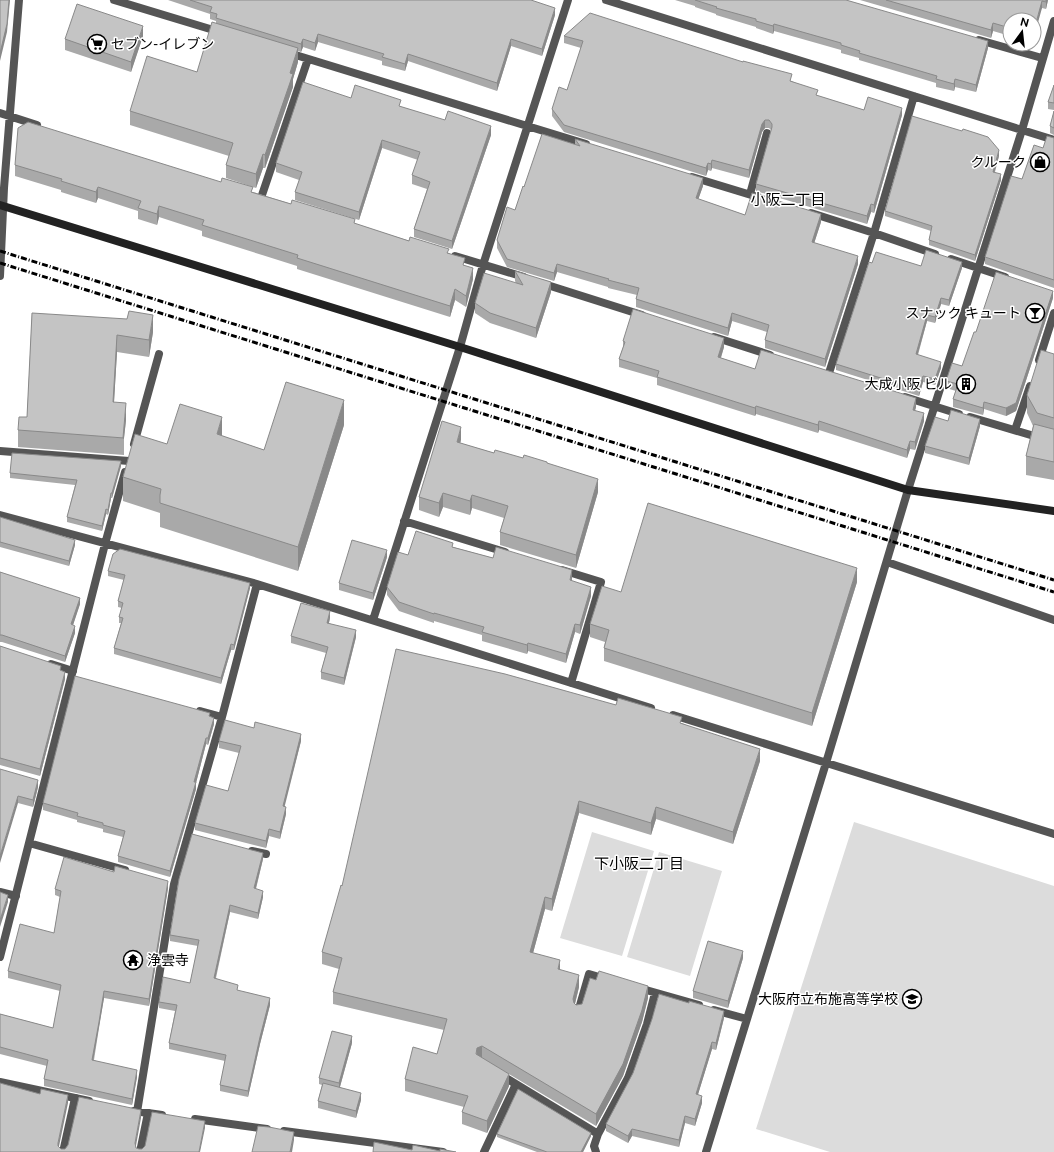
<svg xmlns="http://www.w3.org/2000/svg" width="1054" height="1152" font-family="'Public Sans','Noto Sans JP',sans-serif">
	<style>
		.green { fill: #dcdcdc }
		.lines { fill: none; stroke-linecap: round; stroke-linejoin: round }
		.lane { stroke: #555; stroke-width: 8 }
		.street { stroke: #555; stroke-width: 8 }
		.secondary { stroke: #222; stroke-width: 8 }
		.rail { stroke: #000; stroke-width: 3; stroke-dasharray: 6 2 1 2; stroke-linecap: butt }
		.wall { fill: #a9a9a9 }
		.shaded-wall { fill: #898989 }
		.building { fill: #c4c4c4; stroke: #898989 }
		.labels { text-anchor: middle; dominant-baseline: central; stroke-width: 3; stroke-linejoin: round; paint-order: stroke }
		.poi-label { font-size: 14px; fill: #000; stroke: #fff; text-anchor: end }
		.neighbourhood-label { font-size: 15px; fill: #000; stroke: #fff }
	</style>
	<rect width="100%" height="100%" fill="#fff"/>
	<path class="green" d="M854,822L1054,886V1152H830L756,1129Z
		M592,832L654,851L622,956L560,938Z
		M659,852L722,871L690,976L627,957Z"/>
	<g class="lines">
		<path class="lane" d="M750,194L767,133
			M0,451L129,461
			M51,664L73,671
			M0,892L16,896
			M63,1152L75,1098
			M140,1152L148,1113"/>
		<path class="street" d="M114,0L220,32
			M606,0L1054,140
			M979,40L1042,58
			M289,53L586,144
			M0,113L37,125
			M692,177L761,198
			M262,195L308,59
			M811,213L874,233L935,254
			M455,256L524,277
			M951,259L1005,277
			M0,276L4,188L19,0
			M541,283L642,315
			M714,337L770,355
			M1039,360L1054,313
			M829,373L874,233L914,96
			M905,397L959,414
			M970,417L1054,442
			M1015,430L1030,386
			M134,444L159,354
			M0,515L257,584L651,708
			M404,521L505,552
			M887,562L1054,620
			M562,570L601,582L571,683
			M373,620L460,347L483,265L568,0
			M200,711L222,717
			M673,715L1054,834
			M29,843L125,870
			M252,851L266,854
			M0,957L105,544L125,472
			M639,988L699,1005
			M714,1010L747,1019
			M578,1012L589,974L606,979
			M501,1075L598,1134
			M0,1082L89,1101
			M134,1111L162,1115
			M137,1112L174,884L222,717L257,584
			M195,1119L267,1129
			M284,1131L443,1152
			M484,1152L516,1084
			M596,1152L594,1146L598,1134L628,1078L647,1024L655,993
			M706,1152L826,763L908,490L1022,130L1054,21"/>
		<path class="secondary" d="M0,205L460,347L908,490L1054,511"/>
		<path class="rail" d="M0,251L1054,580
			M0,263L1054,592"/>
	</g>
	<path class="wall" d="M168,0H531L555,15L542,56L511,46L497,91L408,61L405,71L382,65V61L318,42L315,51L303,47L301,52L298,51V62L293,79V87L265,168H263L256,188L226,178V165L229,156L130,125V111L197,72L216,23V21L210,19V14Z
		M675,0H846L988,48L976,92L955,87L954,91L936,87V83L859,60V58L841,53V50L774,31L773,34L756,28V27L716,15V14L695,7V6Z
		M860,0H1048L1046,9L1042,8L1034,20H1010V36L993,31L991,38Z
		M143,36L131,72L65,50V39Z
		M564,36L792,81L818,96L864,110L902,115L874,213L871,212L867,224L756,191V184L771,130L769,128H765L762,132L749,178L712,168L711,171L708,170L706,176L564,132L552,116V109L567,90L581,48L564,43Z
		M1054,85V110L1048,109V102Z
		M351,98L401,107L491,135L452,249L414,237V229L427,189L412,184V175L418,160L382,148L359,220L295,200V192L299,180L276,172V163Z
		M1054,111V135L1050,133V126Z
		M1054,138V288L985,264V257L1022,179L1043,148Z
		M575,139L703,186L698,199L745,215L821,222L814,243L858,264L825,367L765,348V340L767,332L732,321L728,336L636,307V299L637,295L608,288V287L557,272L554,281L507,267L497,248V240L515,210L524,187L575,144Z
		M999,156L995,172L1001,180L975,261L929,245V240L931,231L885,216V211Z
		M15,165L253,192L355,224L449,253L465,266L473,279L466,307L455,300L450,317L297,269V266L202,236V231L159,217L157,225L138,219V211L98,198L96,203L61,192V190L15,176Z
		M872,263L962,268L949,306L941,304L935,323L927,321L918,355L941,368L935,385L923,382L919,396L836,370V364Z
		M515,271L551,292L536,338L490,323L475,313V303L516,283L515,281Z
		M1053,298L1016,411L1006,416L984,409L983,415L953,407V399L956,391L946,388V381L962,366L976,332Z
		M32,313L153,332L149,357L117,352L114,402L126,420L124,438V455L18,447V430L27,417Z
		M623,341L724,347L721,358L755,369L916,407L915,410L924,421L915,450L910,449L907,458L819,430L818,433L756,414L755,416L657,385V378L619,367V359L623,347Z
		M1054,354V480L1026,475V456L1033,426L1027,413V395Z
		M948,421L980,426L969,465L925,453V446Z
		M344,425L298,571L160,527V513L123,501V477L167,444L222,436L264,450Z
		M461,440L460,443L494,453L523,458L547,464L598,492L576,568L500,545V532L504,518L472,508L470,515L443,507L439,517L419,510V497Z
		M121,466L112,498H111L108,515L106,514L102,531L67,522V517L75,485L10,478V473Z
		M0,517L75,545L69,566L0,547Z
		M453,547L493,558L572,579V581L591,596L580,634L575,632L566,663L528,651L527,654L482,641V635L434,621V623L399,611L387,595V587L408,555Z
		M387,557L373,600L339,590V583Z
		M108,571L250,588L234,650H231L221,684L114,654V648L121,623H119V617L122,608L118,607V601L124,580L108,576Z
		M0,572L80,604L73,625L75,633L65,662L2,642H0Z
		M857,582L812,726L604,661V648L605,642L590,637V624L621,592Z
		M330,618L329,623L356,637L344,685L321,679V672L326,653L291,643V636Z
		M0,646L61,671L65,679L40,776L0,765Z
		M210,716L214,724L208,745L206,744L196,783V789L170,877L118,862V856L123,837L103,832V829L77,822V820L43,810V803Z
		M682,723L760,761L733,844L656,819L651,835L579,813L552,911L545,909L533,953L560,970L579,987L575,1004L576,1005L648,998L642,1022L623,1076L596,1126L497,1067L509,1086L487,1133L462,1124V1112L464,1107L405,1091V1079L437,1054L444,1030L333,1004V992L339,969L322,964V952L342,886Z
		M219,741H301L284,806L286,814L280,839L269,836L266,848L195,830V823L228,791L239,753L219,748Z
		M0,769L38,787L33,807L18,803Z
		M263,859L256,889L263,897L258,919L230,912L216,978L238,991L270,1005L260,1044L248,1097L220,1091V1085L225,1061L169,1049V1043L175,1011L159,1008V1002L190,983L198,946L170,941V935Z
		M168,888L149,1006L104,998L99,1028L94,1060L137,1077L132,1105L44,1086V1079L47,1066L0,1054V1014L53,1028L60,991L8,978V971L54,933L60,897L55,895V889Z
		M743,958L728,1008L693,998V991Z
		M724,1018L716,1050L712,1049L698,1094L702,1103L695,1126L685,1123L679,1147L632,1136L628,1143L606,1131V1124Z
		M352,1043L340,1087L361,1100L356,1118L318,1108V1101L322,1085L319,1084V1078Z
		M497,1134L591,1136L583,1152H537L497,1137Z"/>
	<path class="shaded-wall" d="M9,0H10L7,32L0,61V53Z
		M1046,0H1048L1046,9Z
		M1042,1V8L1034,37V30Z
		M555,8V15L542,56V49Z
		M993,23V31L991,38V30Z
		M774,24V31L773,34V26Z
		M143,26V36L131,72V62Z
		M318,34V42L315,51V43Z
		M303,39V47L301,52V44Z
		M511,39V46L497,91V83Z
		M988,41V48L976,92V85Z
		M298,48V62L293,79V87L265,168V155Z
		M408,54V61L405,71V64Z
		M955,79V87L954,91V84Z
		M902,108V115L874,213V205Z
		M765,120V128L762,132L749,178V170L762,124Z
		M491,126V135L452,249V241Z
		M382,140V148L359,220V212Z
		M999,150V156L993,177V172Z
		M263,154V168L256,188V174Z
		M712,160V168L711,171V164Z
		M708,163V170L706,176V168Z
		M1001,174V180L975,261V255Z
		M703,178V186L696,206V198Z
		M98,187V198L96,203V192Z
		M871,204V212L867,224V216Z
		M159,206V217L157,225V214Z
		M821,214V222L812,250V242Z
		M858,256V264L825,367V359Z
		M962,262V268L949,306V300Z
		M557,264V272L554,281V273Z
		M473,268V279L466,307V296Z
		M551,282V292L536,338V328Z
		M455,289V300L450,317V306Z
		M1053,291V298L1016,411L1006,416V408Z
		M941,298V304L935,323V317Z
		M732,313V321L728,336V328Z
		M153,315V332L149,357V340Z
		M927,315V321L916,360V354Z
		M117,335V352L113,419V402Z
		M724,338V347L718,366V357Z
		M941,362V368L935,385V379Z
		M923,376V382L919,396V390Z
		M916,398V407L913,418V410Z
		M344,400V425L298,571V547Z
		M984,402V409L983,415V408Z
		M126,403V420L124,438H123Z
		M756,406V414L755,416V408Z
		M924,413V421L915,450V442Z
		M222,417V442L217,434Z
		M980,419V426L969,465V458Z
		M819,421V430L818,433V425Z
		M461,427V440L457,455V442Z
		M910,441V449L907,458V450Z
		M121,461V466L112,498V493Z
		M598,479V492L576,568V555Z
		M111,493V498L108,515V510Z
		M443,493V507L439,517V503Z
		M472,495V508L470,515V501Z
		M106,509V514L102,531V526Z
		M75,540V545L69,566V561Z
		M387,550V557L373,600V593Z
		M857,568V582L812,726V713Z
		M572,570V579L570,588V580Z
		M250,583V588L234,650V645Z
		M591,587V596L580,634V625Z
		M80,598V604L71,631V624Z
		M330,611V618L327,630V623Z
		M575,624V632L566,663V654Z
		M75,626V633L65,662V656Z
		M356,630V637L344,685V678Z
		M528,643V651L527,654V645Z
		M231,644V650L221,684V678Z
		M65,672V679L40,776V769Z
		M214,718V724L208,745V738Z
		M301,734V741L283,813V806Z
		M206,738V744L196,783V789L170,877V871Z
		M760,749V761L733,844V832Z
		M38,780V787L33,807V800Z
		M18,796V803L0,863V856Z
		M579,801V813L552,911V899Z
		M286,807V814L280,839V832Z
		M656,807V819L651,835V823Z
		M269,829V836L266,848V841Z
		M263,853V859L254,895V888Z
		M168,881V888L149,1006V999Z
		M263,891V897L258,919V913Z
		M8,895V902L0,927V920Z
		M545,897V909L530,964V952Z
		M230,905V912L214,984V978Z
		M743,951V958L728,1008V1001Z
		M560,960V973L558,969Z
		M579,975V987L573,1011V999Z
		M648,986V998L642,1022L623,1076L596,1126V1114Z
		M104,991V998L92,1067V1060Z
		M270,998V1005L260,1044L248,1097V1091L260,1037Z
		M724,1011V1018L716,1050V1043Z
		M352,1036V1043L339,1090V1083Z
		M712,1042V1049L696,1101V1094Z
		M482,1046V1058L477,1060V1048Z
		M137,1070V1077L132,1105V1099Z
		M509,1074V1086L487,1133V1121Z
		M361,1093V1100L356,1118V1111Z
		M68,1095V1103L58,1151V1143Z
		M702,1096V1103L695,1126V1119Z
		M141,1110V1118L135,1151V1143Z
		M685,1116V1123L679,1147V1140Z
		M205,1121V1128L200,1152H199Z
		M632,1129V1136L628,1143V1136Z
		M294,1132V1140L292,1152H290Z
		M591,1133V1136L583,1152H581Z"/>
	<path class="building" d="M0,0H9L7,24L0,53Z
		M190,0H531L555,8L542,49L511,39L497,83L408,54L405,64L382,57L384,54L318,34L315,43L303,39L301,44L216,18L217,14L210,12L212,7Z
		M695,0H846L988,41L976,85L955,79L954,84L936,79L937,76L859,53L860,51L841,45V43L774,24L773,26L756,21V19L716,8L717,7Z
		M886,0H1046V2L1042,1L1034,30V20H1010V28L993,23L991,30Z
		M77,4L143,26L131,62L65,39Z
		M590,13L743,62V61L792,74L790,81L818,90L816,95L864,110L868,97L902,108L874,205L871,204L867,216L756,184L772,127V124L769,120H765L762,124L749,170L712,160L711,164L708,163L706,168L564,125L552,109L559,87L567,90L583,41L564,36Z
		M212,22L298,48L290,73L293,74L265,155L263,154L256,174L226,165L233,143L130,111L147,56L197,72Z
		M303,82L351,98L355,85L401,100L399,106L445,120L448,111L491,126L452,241L414,229L430,182L412,175L420,152L382,140L359,212L295,192L302,172L276,163Z
		M1054,85V103L1048,102Z
		M1054,111V128L1050,126Z
		M912,116L962,131L963,129L988,137L999,150L993,172L1001,174L975,255L929,240L932,226L885,211Z
		M28,122L221,182L222,178L253,187L251,192L291,204L292,200L355,219L354,223L409,241L410,237L449,249L447,253L465,258L463,265L473,268L466,296L455,289L450,306L297,258L298,255L202,225L204,220L159,206L157,214L138,208L141,201L98,187L96,192L61,181L62,179L15,165L18,128Z
		M542,134L580,146L575,139L703,178L696,198L745,215L752,193L821,214L812,242L858,256L825,359L765,340L769,325L732,313L728,328L636,299L639,288L608,280L609,279L557,264L554,273L507,259L497,240L507,207L515,210L523,186L524,187Z
		M1047,136L1054,138V280L985,257L1011,176L1022,179L1034,145L1043,148Z
		M926,250L962,262L949,300L941,298L935,317L927,315L916,354L941,362L935,379L923,376L919,390L836,364L869,262L872,263L876,252L921,266Z
		M515,271L551,282L536,328L490,313L475,303L484,273L523,285Z
		M996,272L1053,291L1016,403L1006,408L984,402L983,408L953,399L958,384L946,381L952,363L962,366L974,332H976Z
		M633,309L724,338L718,357L755,369L761,350L916,398L913,410L924,413L915,442L910,441L907,450L819,421L818,425L756,406L755,408L657,377L659,371L619,359L625,342L623,341Z
		M129,311L153,315L149,340L117,335L113,402L126,403L123,438H124L18,430L19,417H27L32,313L127,319Z
		M1041,350L1054,354V418L1037,413L1027,395Z
		M286,382L344,400L298,547L160,503V495L161,489L123,477L135,434L167,444L180,404L222,417L217,434L264,450Z
		M951,410L980,419L969,458L925,446L935,417L948,421Z
		M442,421L461,427L457,442L494,453L495,450L523,458L524,455L547,462V463L598,479L576,555L500,532L508,506L472,495L470,501L443,493L439,503L419,497Z
		M1034,424L1053,429H1054V462L1026,456Z
		M12,453L121,461L112,493H111L108,510L106,509L102,526L67,517L77,480L10,473Z
		M648,503L857,568L812,713L604,648L609,630L590,624L602,586L621,592Z
		M0,517L75,540L69,561L0,542Z
		M416,531L453,543L452,547L493,558L496,547L572,570L570,580L591,587L580,625L575,624L566,654L528,643L527,645L482,632L484,627L434,613V614L399,602L387,587L398,552L408,555Z
		M352,540L387,550L373,593L339,583Z
		M120,549L250,583L234,645L231,644L221,678L114,648L123,618L119,617L123,603L118,601L125,575L108,571L113,554Z
		M0,572L80,598L71,624L75,626L65,656L2,635H0Z
		M301,603L330,611L327,623L356,630L344,678L321,672L328,647L291,636Z
		M0,646L61,666L60,670L65,672L40,769L0,758Z
		M396,649L505,674L616,705L618,698L682,717L680,723L760,749L733,832L656,807L651,823L579,801L552,899L545,897L530,952L560,960L558,969L579,975L573,999L574,1003L576,1005L582,1004L590,978L596,980L599,971L648,986L642,1010L623,1064L596,1114L482,1046L477,1048L476,1054L509,1074L487,1121L462,1112L468,1096L405,1079L413,1047L437,1054L447,1019L333,992L342,958L322,952L341,885L342,886Z
		M75,676L210,713L209,716L214,718L208,738H206L194,782H196L170,871L118,856L125,831L103,825V823L77,816L78,813L43,803Z
		M225,720L254,728L255,722L301,734L283,806L286,807L280,832L269,829L266,841L195,823L206,785L228,791L241,746L219,741Z
		M0,769L38,780L33,800L18,796L0,856Z
		M192,834L263,853L254,888L263,891L258,913L230,905L214,978L238,985L237,990L270,998L260,1037L248,1091L220,1085L226,1055L169,1043L177,1005L159,1002L163,977L190,983L199,940L170,935L179,879Z
		M64,857L114,872L115,866L168,881L149,999L104,991L99,1022L92,1060L137,1070L132,1099L44,1079L48,1060L0,1047V1014L53,1028L61,985L8,971L20,924L54,933L61,891L55,889Z
		M0,892L8,895L0,920Z
		M708,941L743,951L728,1001L693,991Z
		M659,994L689,1003V1001L724,1011L716,1043L712,1042L696,1094L702,1096L695,1119L685,1116L679,1140L632,1129L628,1136L606,1124L633,1073L652,1019Z
		M332,1031L352,1036L339,1083L319,1078Z
		M0,1083L40,1094L41,1089L68,1095L58,1143V1146L61,1149H65L68,1145L79,1097L141,1110L135,1143L136,1148L139,1149H142L145,1146L152,1112L205,1121L199,1152H0Z
		M323,1083L361,1093L356,1111L318,1101Z
		M518,1089L591,1133L581,1152H547L497,1134Z
		M258,1126L269,1127L294,1132L290,1152H252Z
		M374,1142L412,1150L413,1145L440,1151V1149L456,1152H373Z"/>
	<defs>
		<symbol id="supermarket-ring" viewBox="-11 -11 22 22"><circle r="9.5" fill="#fff" stroke="#000" stroke-width="1.5"/><path d="M-6-5.5h2.5l.6 2H6L4.5 2H-2.5L-4.4-4H-6ZM-1.5 3.2a1.3 1.3 0 1 0 .1 0ZM3 3.2a1.3 1.3 0 1 0 .1 0Z" fill="#000"/></symbol>
		<symbol id="shop-ring" viewBox="-11 -11 22 22"><circle r="9.5" fill="#fff" stroke="#000" stroke-width="1.5"/><path d="M-5-2.5h2.3a2.7 3.5 0 0 1 5.4 0H5L5.5 6h-11ZM-1.5-2.5h3a1.5 2.3 0 0 0-3 0Z" fill="#000"/></symbol>
		<symbol id="bar-ring" viewBox="-11 -11 22 22"><circle r="9.5" fill="#fff" stroke="#000" stroke-width="1.5"/><path d="M-6-5H6L.8 .8V4.5H3.5V6h-7V4.5H-.8V.8Z" fill="#000"/></symbol>
		<symbol id="building-ring" viewBox="-11 -11 22 22"><circle r="9.5" fill="#fff" stroke="#000" stroke-width="1.5"/><path d="M-4-6H4V6H1V3H-1V6H-4ZM-2.5-4.3h1.7v1.8h-1.7ZM.8-4.3h1.7v1.8H.8ZM-2.5-1h1.7V.8h-1.7ZM.8-1h1.7V.8H.8Z" fill="#000"/></symbol>
		<symbol id="temple-ring" viewBox="-11 -11 22 22"><circle r="9.5" fill="#fff" stroke="#000" stroke-width="1.5"/><path d="M0-6L5-2H3V0L6.5 2.5H4V6H1.5V3h-3V6H-4V2.5H-6.5L-3 0V-2H-5Z" fill="#000"/></symbol>
		<symbol id="school-ring" viewBox="-11 -11 22 22"><circle r="9.5" fill="#fff" stroke="#000" stroke-width="1.5"/><path d="M0-5L7-2L0 1L-7-2ZM-4 1L0 2.5L4 1V4Q0 6-4 4Z" fill="#000"/></symbol>
	</defs>
	<g fill-rule="evenodd">
		<use href="#supermarket-ring" x="86" y="33" width="22" height="22"/>
		<use href="#shop-ring" x="1029" y="151" width="22" height="22"/>
		<use href="#bar-ring" x="1024" y="302" width="22" height="22"/>
		<use href="#building-ring" x="955" y="373" width="22" height="22"/>
		<use href="#temple-ring" x="122" y="949" width="22" height="22"/>
		<use href="#school-ring" x="901" y="988" width="22" height="22"/>
	</g>
	<g class="labels">
		<g class="poi-label">
			<text x="111" y="44" text-anchor="start">セブン-イレブン</text>
			<text x="1026" y="162">クルーク</text>
			<text x="1021" y="313">スナック キュート</text>
			<text x="952" y="384">大成小阪 ビル</text>
			<text x="147" y="960" text-anchor="start">浄雲寺</text>
			<text x="898" y="999">大阪府立布施高等学校</text>
		</g>
		<g class="neighbourhood-label">
			<text x="788" y="199">小阪二丁目</text>
			<text x="639" y="863">下小阪二丁目</text>
		</g>
	</g>
	<g transform="translate(1022 32) rotate(15)"><circle r="19" fill="#ffffff" stroke="#999999"/>
	<path d="M0-3L7 15L0 10L-7 15Z" fill="#000000"/>
	<text y="-6" font-size="11" font-weight="bold" text-anchor="middle" fill="#000000">N</text>
	</g>
</svg>
